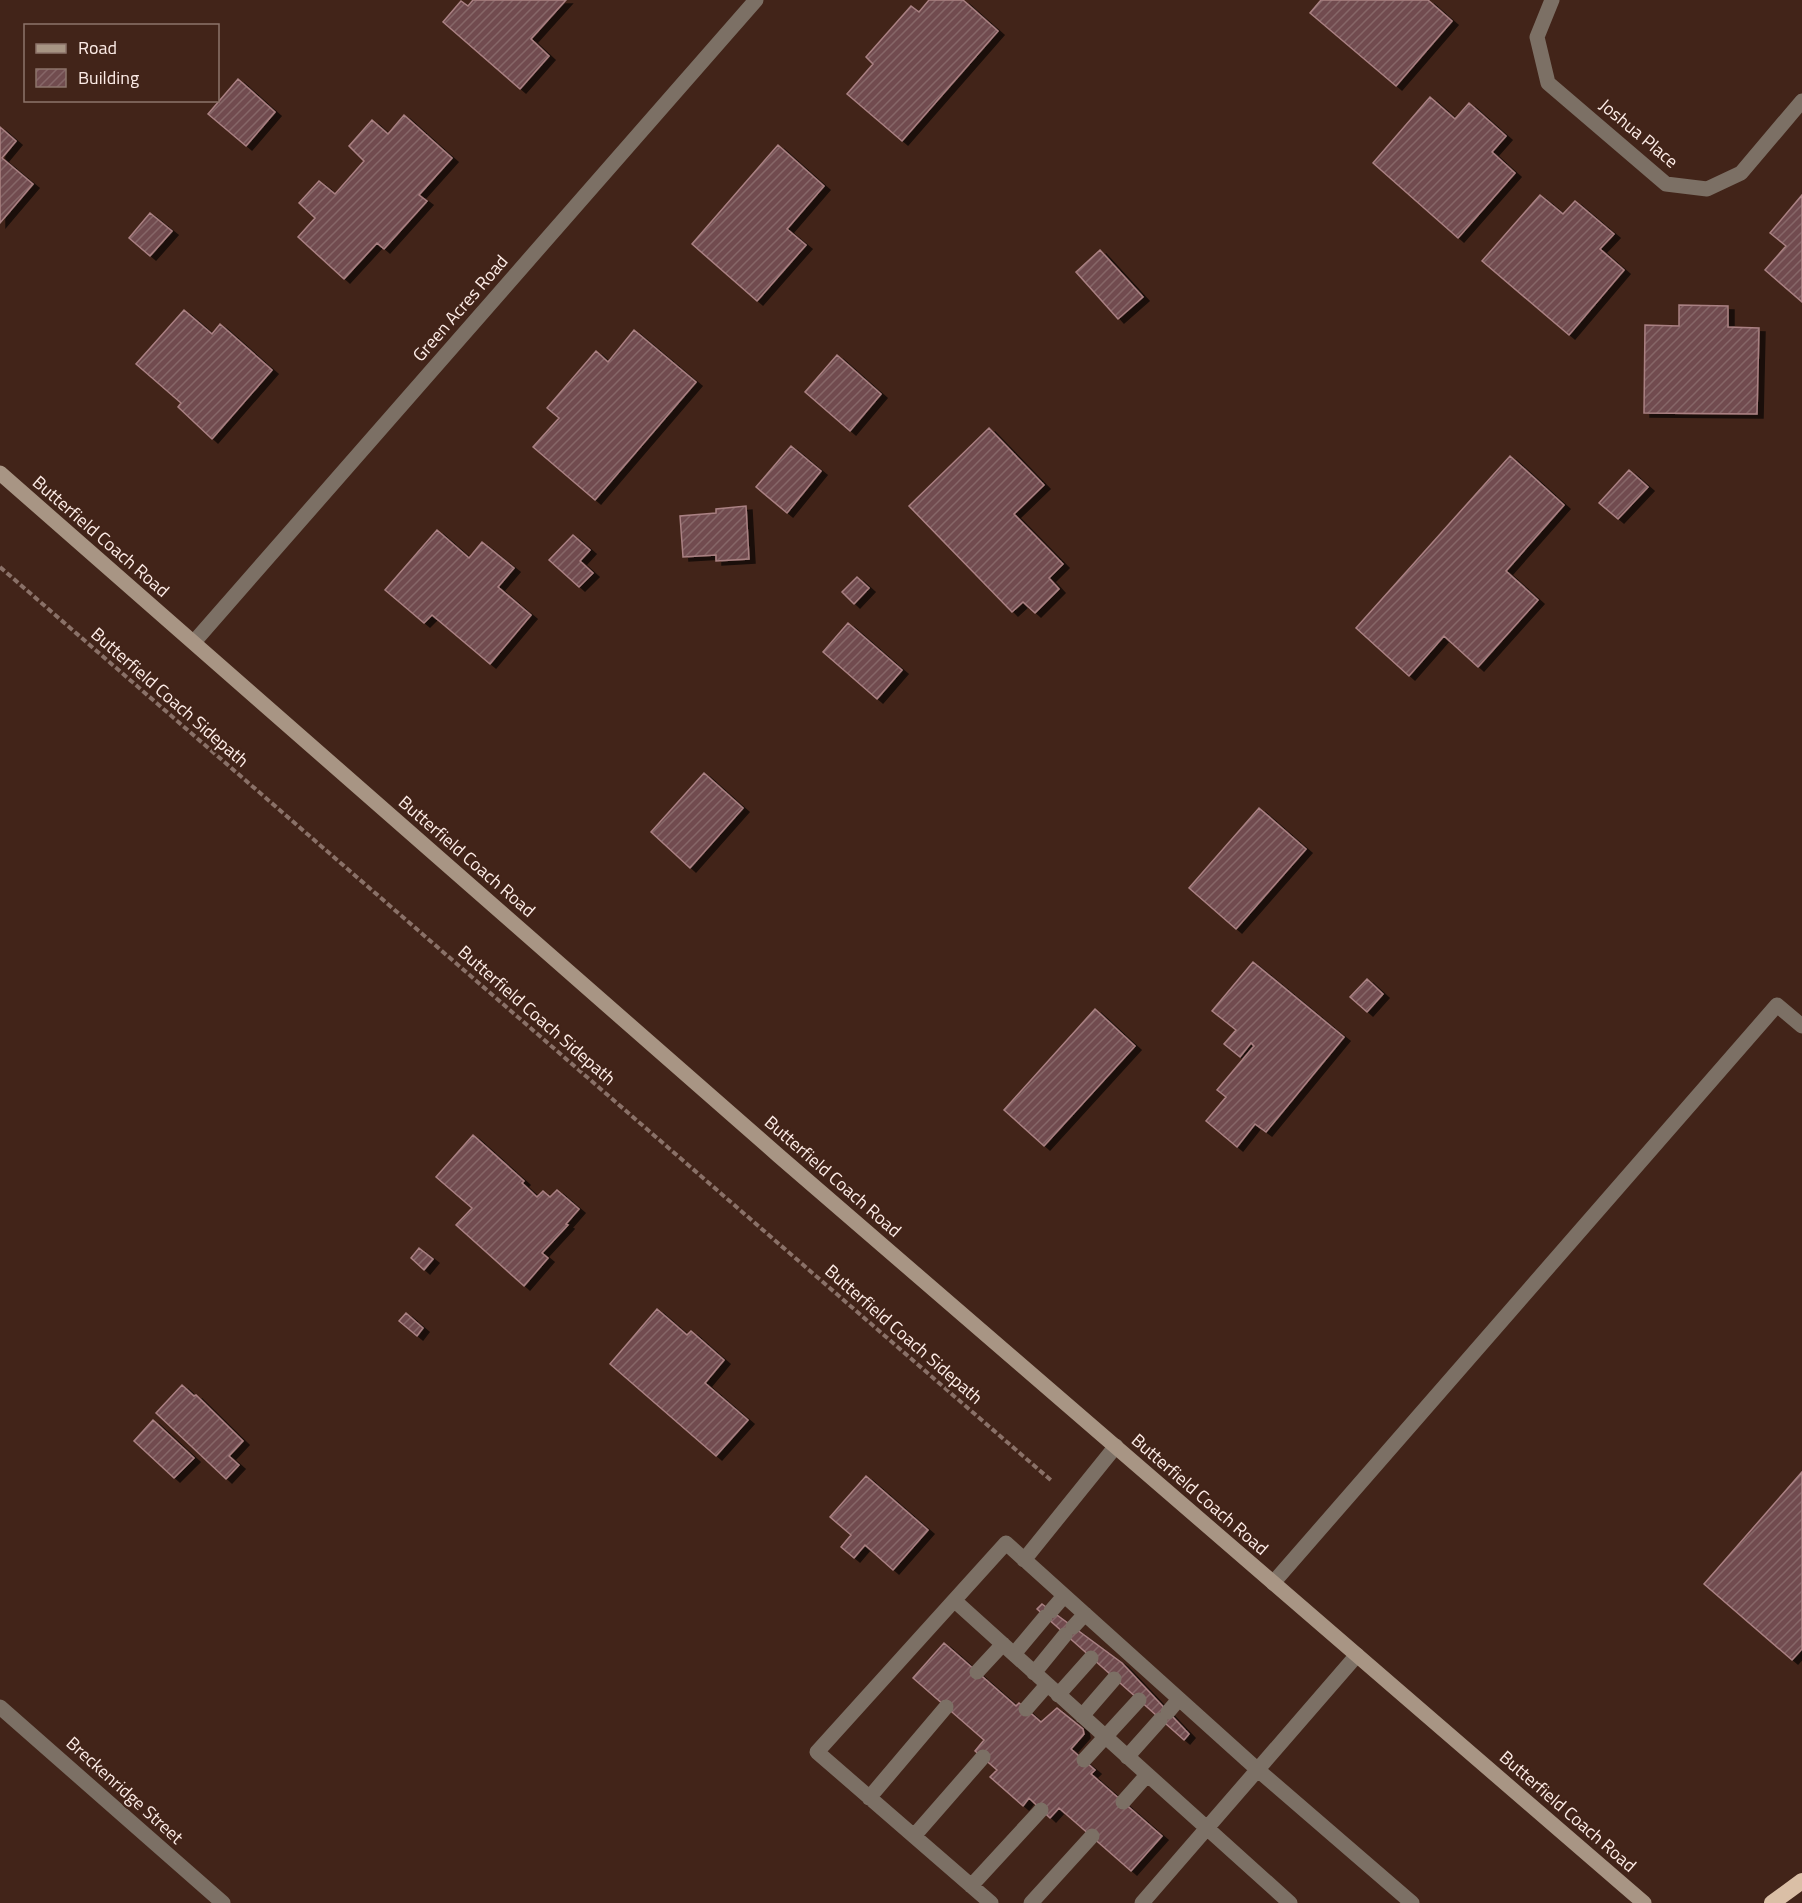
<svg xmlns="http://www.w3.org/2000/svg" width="1802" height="1903" font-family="'Titillium Web',sans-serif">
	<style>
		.building { fill: url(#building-hatch); stroke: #aa8183; stroke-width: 1.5; filter: url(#shadow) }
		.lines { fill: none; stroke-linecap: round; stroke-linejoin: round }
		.path { stroke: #8a7168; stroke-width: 4; stroke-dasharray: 6 3; stroke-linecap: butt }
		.service { stroke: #7c7065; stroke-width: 15 }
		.minor { stroke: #7c7065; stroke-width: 15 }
		.secondary { stroke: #a89584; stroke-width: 15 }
		.trunk { stroke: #dabfa6; stroke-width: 16 }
		.labels { text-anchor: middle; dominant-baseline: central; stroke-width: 4.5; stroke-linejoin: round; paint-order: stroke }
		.street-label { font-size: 18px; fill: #fdece7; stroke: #422419 }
	</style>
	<defs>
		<pattern id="building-hatch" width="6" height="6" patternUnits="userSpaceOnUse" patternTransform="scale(1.5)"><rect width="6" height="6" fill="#714c4f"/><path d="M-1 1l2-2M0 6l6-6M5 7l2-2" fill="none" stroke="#866668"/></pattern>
		<filter id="shadow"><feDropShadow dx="6" dy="4" stdDeviation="0" flood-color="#0009"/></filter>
	</defs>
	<rect width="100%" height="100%" fill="#422419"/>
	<path class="building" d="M473,0H566L531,39L549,56L520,89L443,22L461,1L468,6Z
		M929,0H963L998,31L902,141L847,94L873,64L866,57L911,6L919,12Z
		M1321,0H1428L1452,21L1396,86L1310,13Z
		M238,79L275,112L246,146L208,114Z
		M1430,97L1455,119L1469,103L1506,136L1492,152L1515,173L1458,238L1373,163Z
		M404,115L452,158L419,195L427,201L384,249L377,243L344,279L298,237L315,218L299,203L319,181L335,194L364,161L349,146L372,120L388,134Z
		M0,127L16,141L2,158L33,184L0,223Z
		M778,145L824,186L787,229L806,245L757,301L692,244Z
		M1540,195L1563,214L1575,201L1614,234L1600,249L1624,270L1569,335L1482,261Z
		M1802,195V302L1765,270L1786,246L1770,233Z
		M150,213L172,231L150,256L129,238Z
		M1100,250L1143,297L1118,319L1076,272Z
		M1679,305L1728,306V327L1759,328L1757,414L1644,413L1645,325L1679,326Z
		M184,310L212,334L220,324L272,370L212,439L178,407L181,403L136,364Z
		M634,330L696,382L595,500L533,447L559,418L547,408L596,351L608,362Z
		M837,355L881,394L850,431L805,392Z
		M989,428L1044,485L1014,514L1063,564L1049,578L1059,589L1035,613L1023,602L1012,612L909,506Z
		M791,446L821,471L787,513L756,487Z
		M1510,456L1564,505L1506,571L1538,600L1478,667L1444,636L1409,676L1356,628Z
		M1629,470L1648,487L1618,519L1599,503Z
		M746,506L749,559L716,561V555L683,557L680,516L716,513V509Z
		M437,530L469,558L482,542L514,568L498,587L531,615L490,664L432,615L424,623L385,590Z
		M573,535L590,550L580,561L593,573L579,587L549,560Z
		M857,577L869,588L854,604L842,592Z
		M848,623L902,670L877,699L823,652Z
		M704,773L743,808L690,868L651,832Z
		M1259,808L1306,849L1236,929L1189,888Z
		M1253,962L1344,1037L1266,1132L1255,1124L1237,1147L1206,1121L1226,1097L1217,1090L1254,1046L1251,1043L1240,1057L1224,1044L1236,1030L1212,1011Z
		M1367,979L1383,994L1367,1012L1350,997Z
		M1095,1009L1135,1046L1044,1146L1004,1110Z
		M473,1135L524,1181L522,1183L537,1197L543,1191L550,1197L557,1190L579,1209L566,1224L568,1225L542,1253L548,1258L524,1286L456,1225L472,1208L436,1177Z
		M419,1248L433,1259L424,1270L411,1258Z
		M657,1309L687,1335L691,1331L724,1360L705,1383L748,1420L716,1456L610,1364Z
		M406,1313L423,1328L417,1336L399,1321Z
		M182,1385L194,1396L196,1395L243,1441L229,1456L239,1465L226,1479L156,1413Z
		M153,1420L194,1458L174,1478L134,1441Z
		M1802,1472V1649L1792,1660L1704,1584Z
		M866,1476L928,1530L893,1570L865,1545L854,1558L841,1547L851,1535L830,1517Z
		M1042,1604L1122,1663L1189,1734L1184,1740L1037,1609Z
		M944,1643L1016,1706L1019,1703L1041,1722L1057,1708L1083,1729L1084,1734L1071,1749L1095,1770L1091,1774L1162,1836L1131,1871L1059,1808L1050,1818L1029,1798L1023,1806L990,1777L997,1770L975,1751L984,1740L913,1678Z"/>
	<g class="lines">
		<path class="path" d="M0,567L1053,1482"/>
		<path class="service" d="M1552,0L1537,37L1548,83L1666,184L1707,189L1741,173L1802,101
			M1024,1560L1116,1446
			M1273,1583L1777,1005L1802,1026
			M955,1601L1290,1903
			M1051,1611L1064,1596
			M1073,1627L1085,1614
			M1014,1654L1045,1617
			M977,1672L1003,1644
			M1034,1673L1065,1635
			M1058,1695L1091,1658
			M1026,1709L1047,1685
			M1168,1712L1179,1699
			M1082,1716L1114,1679
			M1127,1757L1160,1720
			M1084,1760L1139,1700
			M869,1798L946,1707
			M1123,1802L1147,1775
			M914,1836L983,1757
			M971,1886L1041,1810
			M991,1903L817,1752L1006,1543L1258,1770L1412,1903
			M1031,1903L1092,1836
			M1142,1903L1357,1655"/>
		<path class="minor" d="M194,642L756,0
			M0,1707L223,1903"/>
		<path class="secondary" d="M0,473L779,1156L1644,1903"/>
		<path class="trunk" d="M1772,1903L1802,1881"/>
	</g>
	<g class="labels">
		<g class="street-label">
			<text transform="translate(1639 133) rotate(40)">Joshua Place</text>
			<text transform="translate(460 308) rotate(-49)">Green Acres Road</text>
			<text transform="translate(101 536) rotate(41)">Butterfield Coach Road</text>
			<text transform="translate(170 697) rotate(41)">Butterfield Coach Sidepath</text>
			<text transform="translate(467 856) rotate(41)">Butterfield Coach Road</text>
			<text transform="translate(537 1015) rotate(41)">Butterfield Coach Sidepath</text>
			<text transform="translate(833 1176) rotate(41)">Butterfield Coach Road</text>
			<text transform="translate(904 1334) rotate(41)">Butterfield Coach Sidepath</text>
			<text transform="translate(1200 1494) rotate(41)">Butterfield Coach Road</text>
			<text transform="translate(125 1790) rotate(42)">Breckenridge Street</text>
			<text transform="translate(1568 1811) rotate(41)">Butterfield Coach Road</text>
		</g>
	</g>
	<rect x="24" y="24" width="195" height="78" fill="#422419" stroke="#8d746b" stroke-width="1.5"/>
	<rect x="36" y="44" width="30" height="9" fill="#a89584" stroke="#8d746b" stroke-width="1.5"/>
	<text x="78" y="54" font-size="18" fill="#fdece7">Road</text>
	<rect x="36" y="69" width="30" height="18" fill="url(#building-hatch)" stroke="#8d746b" stroke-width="1.5"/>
	<text x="78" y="84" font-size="18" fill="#fdece7">Building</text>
</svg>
